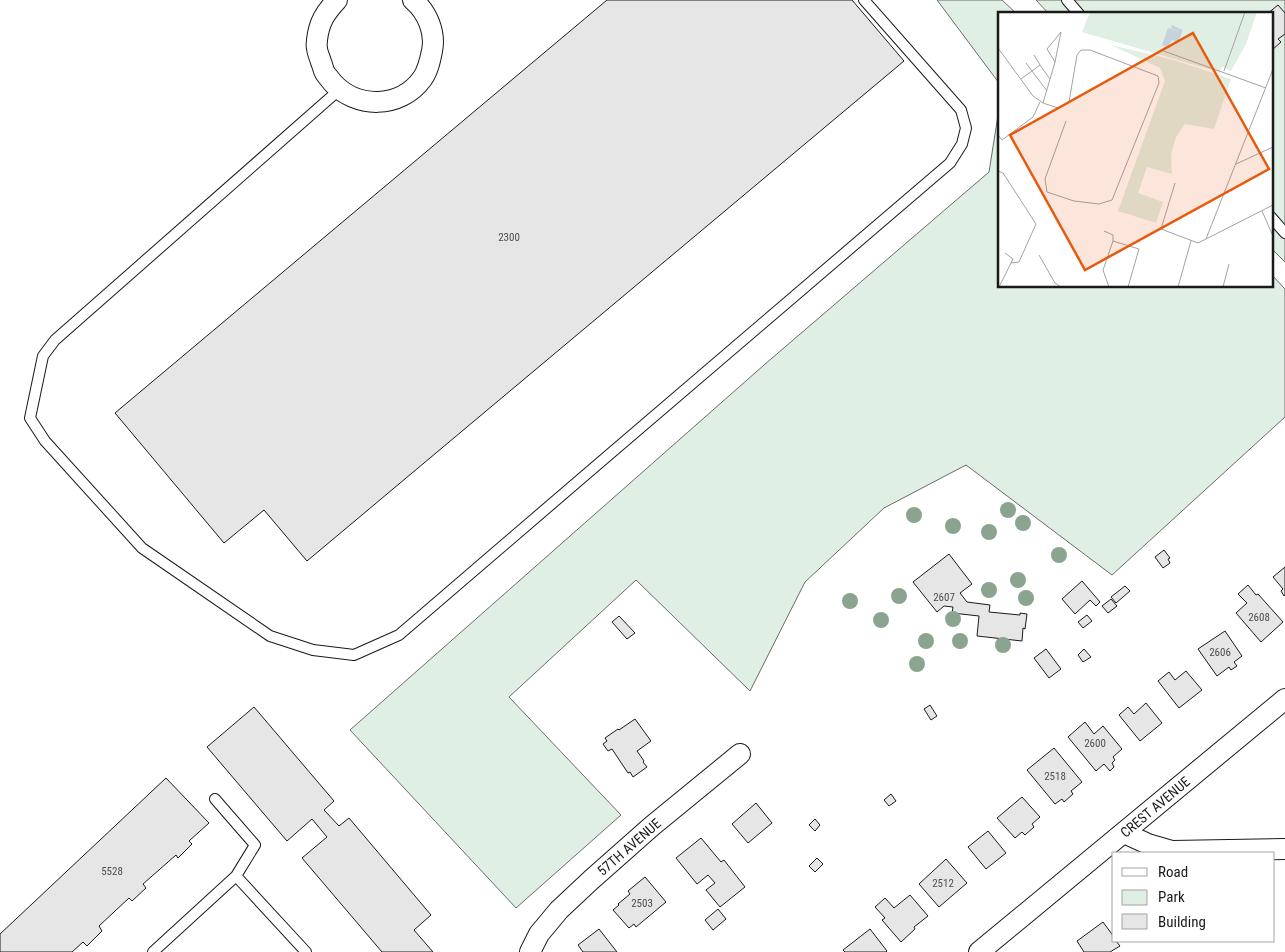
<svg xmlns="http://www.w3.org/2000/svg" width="1285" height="952" font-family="'Roboto Condensed',sans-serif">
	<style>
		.green { fill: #e0efe3; stroke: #6a6a6a }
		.building { fill: #e6e6e6; stroke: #1a1a1a }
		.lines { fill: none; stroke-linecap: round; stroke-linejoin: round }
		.lane-casing { stroke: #1a1a1a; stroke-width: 12 }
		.street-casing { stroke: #1a1a1a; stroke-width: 22 }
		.lane { stroke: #fff; stroke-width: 10 }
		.street { stroke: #fff; stroke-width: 20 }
		.tree { fill: #8aa48f }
		.labels { text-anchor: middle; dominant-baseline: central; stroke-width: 4; stroke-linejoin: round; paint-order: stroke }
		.number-label { font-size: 11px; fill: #4d4d4d }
		.street-label { font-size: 14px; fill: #1a1a1a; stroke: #fff }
		.inset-road { fill: none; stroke: #a3a3a3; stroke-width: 1 }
		.view { fill: #e8590c; fill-opacity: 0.15; stroke: #e8590c; stroke-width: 2.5 }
		.inset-edge { fill: none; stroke: #1a1a1a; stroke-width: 2.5 }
	</style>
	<rect width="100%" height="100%" fill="#fff"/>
	<path class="green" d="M937,0H1002L1017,14H999V83Z
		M1036,0H1285V262L1271,248V14H1049Z
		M999,109V286H1271V274L1285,289V417L1112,575L966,465L884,508L805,582L750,691L636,580L509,697L621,815L516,908L350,730L764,365L989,172Z"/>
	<path class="building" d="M607,0H852L904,61L307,561L264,510L224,543L115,413Z
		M1278,5L1285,13V34L1278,39L1281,42L1271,51V14H1267Z
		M1164,550L1170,558L1168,559L1170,563L1163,568L1155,557Z
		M949,554L972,584L960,593L967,602L990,605L989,612L1020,615V613L1027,614L1025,629L1023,628L1022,641L977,636L979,616L952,613L953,607L944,606L937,612L913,582Z
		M1285,567V595L1284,596L1281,591L1283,589L1273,577Z
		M1082,581L1100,602L1096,606L1090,600L1075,614L1062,599Z
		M1248,585L1256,595L1258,594L1283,622L1261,642L1236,613L1247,603L1238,594Z
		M1125,586L1130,591L1116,603L1111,597Z
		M1111,599L1117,606L1108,613L1102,606Z
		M1087,615L1092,621L1083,628L1078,622Z
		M619,616L635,633L627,639L612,622Z
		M1225,631L1242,656L1234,662L1237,666L1231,670L1229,667L1217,676L1198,649Z
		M1046,649L1061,669L1049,678L1034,658Z
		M1084,649L1091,657L1083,662L1078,655Z
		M1186,671L1202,690L1179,708L1158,681L1169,672L1175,680Z
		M1146,703L1162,723L1140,741L1119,715L1128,707L1134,714Z
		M930,705L937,716L931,720L924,709Z
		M254,707L334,801L324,810L339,826L349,818L431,915L414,930L433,952H382L302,858L327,837L312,819L287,841L207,747Z
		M635,719L651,741L637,751L644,761L643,762L647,767L633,777L630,772L628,773L612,749L608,751L603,744L607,741L605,738L618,729L619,730Z
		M1085,722L1094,734L1103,726L1122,749L1113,757L1115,760L1112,763L1114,767L1110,771L1104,764L1096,771L1068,737Z
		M1054,748L1082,782L1071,791L1073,794L1064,802L1062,799L1055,804L1027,770Z
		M166,778L209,823L189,841L192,844L178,858L176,855L143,884L146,888L132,901L129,898L99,926L102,931L87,946L83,942L72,952H0V934Z
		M891,794L896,801L889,806L884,800Z
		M1022,797L1040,817L1032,824L1034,827L1025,835L1022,832L1015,838L997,818Z
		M756,803L772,823L748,843L732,824Z
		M815,819L820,825L815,831L809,825Z
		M988,831L1006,853L986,869L968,847Z
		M701,838L721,862L724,860L745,887L720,907L706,890L715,883L708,875L697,884L676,858Z
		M817,858L823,864L815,872L809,866Z
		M946,859L967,883L939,907L919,884Z
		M645,877L666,902L636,927L634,924L629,928L613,910L619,905L618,904L630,894L628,891Z
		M910,895L928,916L914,927L915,929L901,942L882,920L885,918L875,907L885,898L894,908Z
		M718,909L726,919L713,930L705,920Z
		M1103,922L1114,937V941H1116L1120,946L1110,952H1084L1077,941Z
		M599,929L617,952H583L578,945Z
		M870,929L887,951L886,952H845L843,950Z"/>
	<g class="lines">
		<defs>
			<path id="lane" d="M1067,0L1079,14
				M339,90L55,340L43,356L30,418L45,441L142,548L270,636L313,650L354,655L399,635L583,477L950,163L962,144L966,128L961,110L864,0
				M1271,217L1285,233
				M215,799L255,845L236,876
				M153,952L236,876L306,952"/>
			<path id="street" d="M337,0C325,13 319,22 317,40C317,43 316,45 317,48C317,52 320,58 321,62C323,66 323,70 325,73C327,76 330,79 332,82C356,109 400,109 422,79C428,71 430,61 432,51C436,32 427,12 413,0
				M1124,833L1148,844L1172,851L1285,849
				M530,952L539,934L559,910L591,880L652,826L740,754
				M979,952L1285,699"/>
		</defs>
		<use href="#lane" class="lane-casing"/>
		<use href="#street" class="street-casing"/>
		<use href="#lane" class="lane"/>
		<use href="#street" class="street"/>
	</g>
	<g class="tree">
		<circle cx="1008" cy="510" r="8"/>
		<circle cx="914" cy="515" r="8"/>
		<circle cx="1023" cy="523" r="8"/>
		<circle cx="953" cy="526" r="8"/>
		<circle cx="989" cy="532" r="8"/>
		<circle cx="1059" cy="555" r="8"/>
		<circle cx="1018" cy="580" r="8"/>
		<circle cx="989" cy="590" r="8"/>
		<circle cx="899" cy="596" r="8"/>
		<circle cx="1026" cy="598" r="8"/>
		<circle cx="850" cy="601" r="8"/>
		<circle cx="953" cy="619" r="8"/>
		<circle cx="881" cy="620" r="8"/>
		<circle cx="926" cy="641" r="8"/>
		<circle cx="960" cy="641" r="8"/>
		<circle cx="1003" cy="645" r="8"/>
		<circle cx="917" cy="664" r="8"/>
	</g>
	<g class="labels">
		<g class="number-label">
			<text x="509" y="237">2300</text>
			<text x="944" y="597">2607</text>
			<text x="1259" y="617">2608</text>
			<text x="1220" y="652">2606</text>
			<text x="1095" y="743">2600</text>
			<text x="1055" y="776">2518</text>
			<text x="112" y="871">5528</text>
			<text x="943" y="883">2512</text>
			<text x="642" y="903">2503</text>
		</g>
		<g class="street-label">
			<text transform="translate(1155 807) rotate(-40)">CREST AVENUE</text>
			<text transform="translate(629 847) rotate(-41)">57TH AVENUE</text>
		</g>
	</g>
	<g transform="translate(998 12)">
		<rect width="275" height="275" fill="#fff"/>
		<path d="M92,0H259L248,32L233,59L224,55L221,60L84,20ZM113,33L176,48L233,67L216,117L187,112L178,125L173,142L174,162L149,155L140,181L165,190L158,211L120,199L167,69L162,56Z" fill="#e0efe3"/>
		<path d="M174,13L185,18L180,30L174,28L170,35L164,33L170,16L180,19L173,16Z" fill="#c6d2dc"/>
		<path class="inset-road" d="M0,36L35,84L45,91L60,96M163,38L268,76M28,51L49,79M42,53L52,67M226,59L247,0M23,67L42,53L36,43M45,91L57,50L63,20L49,37L57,50M68,109L47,167L49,180L76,189L101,192L114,188L161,71L160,64L92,38H83L79,43L71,90M0,123L4,128L35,105L42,90M238,152L275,135M0,159L5,161L38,212L21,250L13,251M177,171L163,217L200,231L275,193M264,199L275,224M106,219L115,223V229M208,227L275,57M41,243L57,271L63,275M1,275L15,247L7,241M111,275L105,258L115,229L141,237L130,275M180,275L193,229M225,275L231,252"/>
		<path class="view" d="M195,21L271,157L87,258L12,123Z"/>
		<rect width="275" height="275" class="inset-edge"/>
	</g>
	<rect x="1112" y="852" width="162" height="90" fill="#ffffff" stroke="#a3a3a3"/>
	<rect x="1122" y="868" width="25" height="8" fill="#ffffff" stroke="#a3a3a3"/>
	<text x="1158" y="877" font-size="15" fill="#1a1a1a">Road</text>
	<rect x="1122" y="890" width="25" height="15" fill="#e0efe3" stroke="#a3a3a3"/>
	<text x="1158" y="902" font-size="15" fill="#1a1a1a">Park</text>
	<rect x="1122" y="914" width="25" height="15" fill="#e6e6e6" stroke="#a3a3a3"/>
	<text x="1158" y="927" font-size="15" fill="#1a1a1a">Building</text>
</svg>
